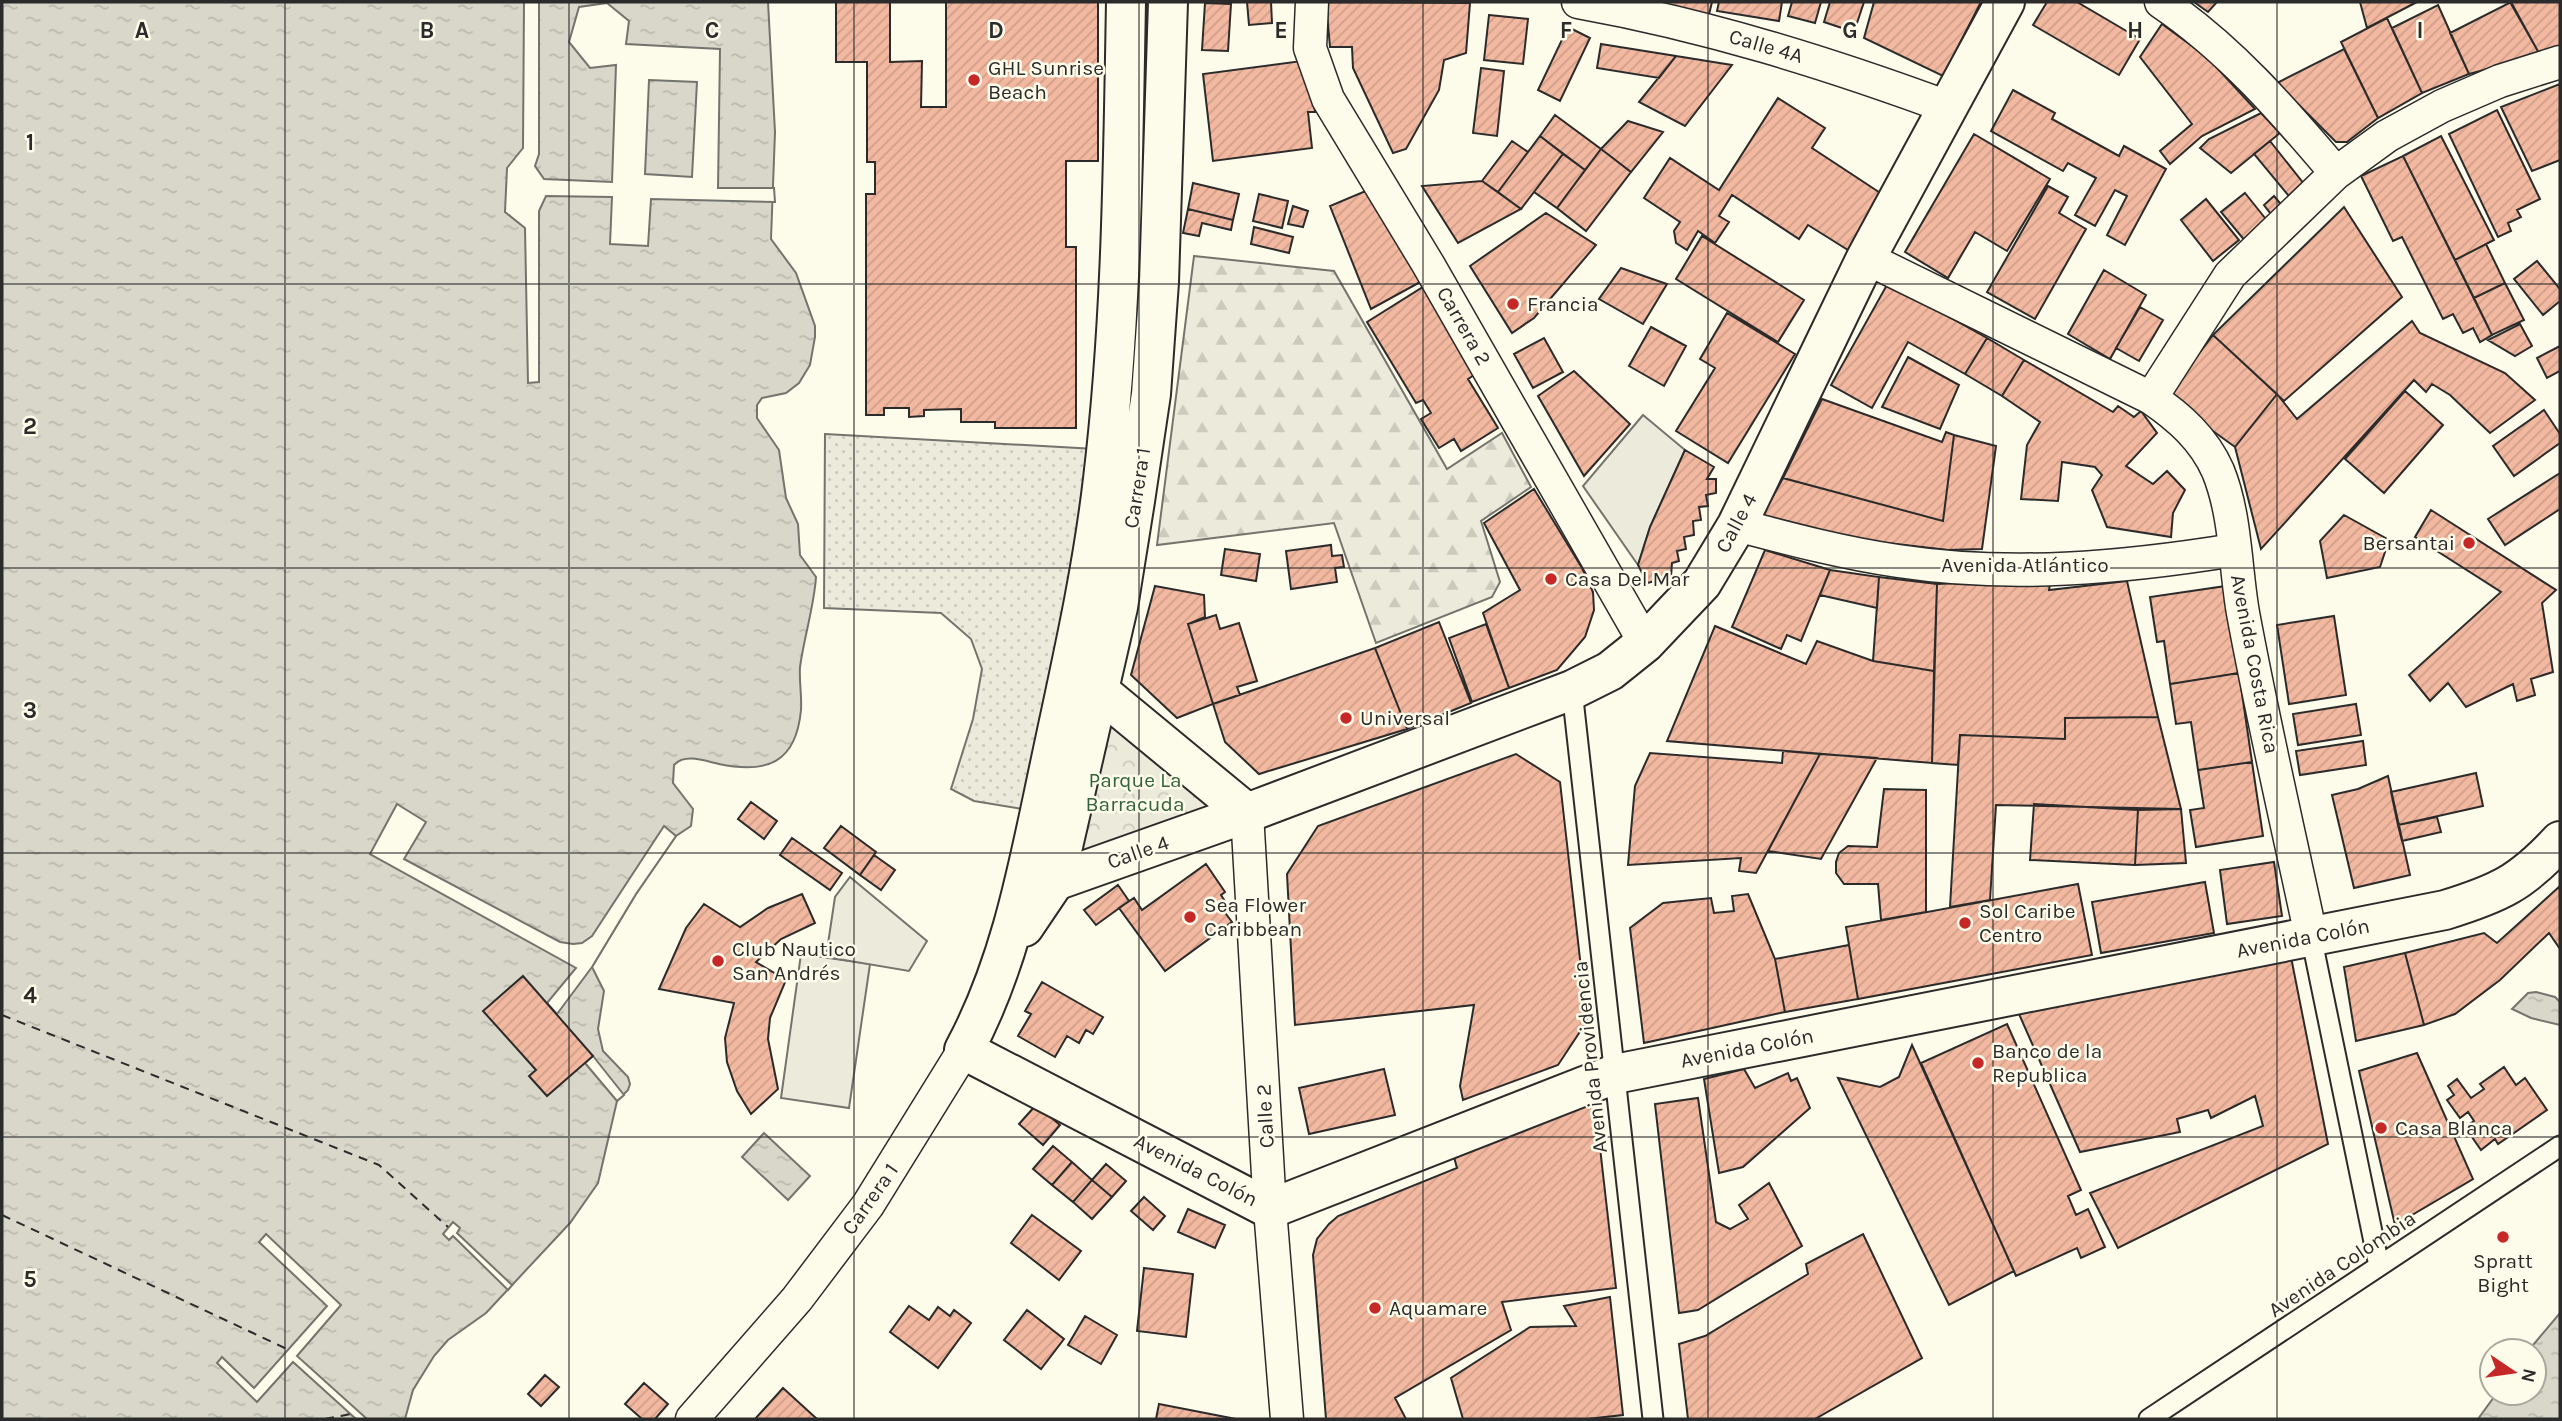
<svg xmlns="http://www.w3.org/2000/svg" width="2562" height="1421" font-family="Karla,sans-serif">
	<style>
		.grass { fill: url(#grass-dots); stroke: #74746e; stroke-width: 2 }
		.forest { fill: url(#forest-firs); stroke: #74746e; stroke-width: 2 }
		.park { fill: url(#park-crowns); stroke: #74746e; stroke-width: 2 }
		.pitch { fill: #ecebdb; stroke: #74746e; stroke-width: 2 }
		.parking { fill: #eceadb; stroke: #74746e; stroke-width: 2 }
		.water { fill: url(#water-ripples); stroke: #74746e; stroke-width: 2 }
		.pier { fill: #fdfbea; stroke: #74746e; stroke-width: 2; fill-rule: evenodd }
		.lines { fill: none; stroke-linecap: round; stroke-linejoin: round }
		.ferry { stroke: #2b2b2b; stroke-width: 2; stroke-dasharray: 9 7; stroke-linecap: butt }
		.building { fill: url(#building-hatch); stroke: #2b2b2b; stroke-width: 2 }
		.pedestrian-casing { stroke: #2b2b2b; stroke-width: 23 }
		.tertiary-casing { stroke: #2b2b2b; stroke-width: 35 }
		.primary-casing { stroke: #2b2b2b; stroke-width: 42 }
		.trunk-casing { stroke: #2b2b2b; stroke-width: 42 }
		.pedestrian { stroke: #fdfbea; stroke-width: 19 }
		.tertiary { stroke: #fdfbea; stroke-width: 32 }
		.primary { stroke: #fdfbea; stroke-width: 38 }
		.trunk { stroke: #fdfbea; stroke-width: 38 }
		.grid { fill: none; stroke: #2b2b2b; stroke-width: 2; stroke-opacity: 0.55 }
		.poi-dot { fill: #c62828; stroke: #fdfbea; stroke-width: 2.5 }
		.labels { text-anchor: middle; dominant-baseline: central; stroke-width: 5; stroke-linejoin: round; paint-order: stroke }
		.street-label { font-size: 21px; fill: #2b2b2b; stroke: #fdfbea }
		.poi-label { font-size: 21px; fill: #2b2b2b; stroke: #fdfbea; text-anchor: start }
		.park-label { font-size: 21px; fill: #34623c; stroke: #fdfbea }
		.grid-label { font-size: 23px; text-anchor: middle; font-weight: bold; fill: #2b2b2b; stroke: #fdfbea; stroke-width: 5; stroke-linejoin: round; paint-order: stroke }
	</style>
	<defs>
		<pattern id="grass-dots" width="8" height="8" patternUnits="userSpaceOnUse" patternTransform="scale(1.75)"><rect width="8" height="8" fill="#ecebdb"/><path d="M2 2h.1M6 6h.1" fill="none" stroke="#cbcabc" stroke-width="1.8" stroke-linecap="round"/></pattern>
		<pattern id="forest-firs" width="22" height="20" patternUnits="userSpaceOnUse" patternTransform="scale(1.75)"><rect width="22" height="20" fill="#ecebdb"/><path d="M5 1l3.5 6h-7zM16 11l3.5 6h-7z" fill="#cbcabc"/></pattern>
		<pattern id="park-crowns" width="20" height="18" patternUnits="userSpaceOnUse" patternTransform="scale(1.75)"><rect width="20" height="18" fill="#ecebdb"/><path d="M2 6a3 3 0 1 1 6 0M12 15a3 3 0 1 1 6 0" fill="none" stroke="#cbcabc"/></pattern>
		<pattern id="water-ripples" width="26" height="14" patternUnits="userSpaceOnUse" patternTransform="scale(1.75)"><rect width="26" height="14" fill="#d8d7c9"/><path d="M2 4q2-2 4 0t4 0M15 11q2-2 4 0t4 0" fill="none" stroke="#bab9ad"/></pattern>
		<pattern id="building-hatch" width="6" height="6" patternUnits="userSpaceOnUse" patternTransform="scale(1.75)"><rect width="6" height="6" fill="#f2b8a0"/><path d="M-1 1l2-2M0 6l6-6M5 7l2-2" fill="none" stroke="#d09e8a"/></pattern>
	</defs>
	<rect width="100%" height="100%" fill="#fdfbea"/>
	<path class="grass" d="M825,434L1095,449L1028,810L974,801L951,789L973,719L982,669L971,639L941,613L824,608Z"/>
	<path class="forest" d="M1194,256L1334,271L1447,469L1502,433L1531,487L1481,521L1500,582L1492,597L1376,643L1334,523L1157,545Z"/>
	<path class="park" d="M1109,724L1210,795L1209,811L1088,853L1079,847Z"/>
	<path class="pitch" d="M801,954L870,964L849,1108L781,1098Z"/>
	<path class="parking" d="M1643,415L1685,450L1650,527L1638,565L1583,486Z
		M850,877L927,941L909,971L826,957L835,897Z"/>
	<path class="water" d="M2,2H768L775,132L771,239L796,273L815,326V337L810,365L799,383L786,393L762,398L757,405V418L779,450L786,498L798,524L800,555L816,577C814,607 804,637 800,667C799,681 802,696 801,710C796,763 767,774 719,764C705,761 685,753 674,765L673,783L693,809L691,826L676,836L636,894L592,967L604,991L598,1029L603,1051L628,1077L630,1084L628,1090L617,1101L598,1183L570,1223L486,1313L448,1340L434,1356L413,1390L405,1419H2Z
		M2536,992L2555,997L2560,1002V1025L2531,1018L2512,1009L2528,993Z
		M764,1133L810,1176L788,1200L742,1157Z
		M2560,1313V1419H2478L2497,1393H2534V1351H2528Z"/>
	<path class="pier" d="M524,2H539V154L535,166L544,179L612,182L616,65L590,68L569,42L579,7L607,3L629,21L626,44L720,49L718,188H774L775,202L651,199L648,246L610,244L612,197L546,196L539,211V382L528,383L525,228L505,212L507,168L523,148ZM649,80L697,82L692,177L645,174Z
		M397,804L426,822L404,859L560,942L573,944L582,943L592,936L664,826L676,836L636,894L592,967L557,1014L547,1003L576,968L370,854Z
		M593,1056L624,1095L617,1101L585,1063Z
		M453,1222L460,1228L457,1233L512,1285L508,1290L453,1236L449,1240L443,1234Z
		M266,1234L341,1305L297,1356L367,1419H356L293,1362L257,1402L217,1363L222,1357L254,1388L327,1306L259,1242Z"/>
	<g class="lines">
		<path class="ferry" d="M2,1015L379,1165L448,1227
			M2,1215L289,1350
			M325,1419L351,1414"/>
	</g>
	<path class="building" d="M836,2H890V62L922,61L921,107H946V2H1098V161H1066V247H1076V428H995V422H961V409L924,410V416L909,417V408H884V415H866V194H875V162H867V62H836Z
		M1247,2H1271L1272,23L1249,25Z
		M1326,2L1470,3L1466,53L1444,60L1439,90L1406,149L1393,153L1353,68L1352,47H1330Z
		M1662,2H1712L1708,19L1661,9Z
		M1719,2H1782L1779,21L1717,11Z
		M1792,2H1821L1815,23L1788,16Z
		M1830,2H1864L1854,32L1824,22Z
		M1874,2H1981L1943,76L1864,38Z
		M2047,2H2077L2140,39L2119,75L2033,25Z
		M2194,2H2217L2208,12Z
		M2360,2H2417L2367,28Z
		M2510,2H2560V51L2540,55Z
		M2511,2L2540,55L2469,74L2450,33Z
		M1205,3L1231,4L1228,51L1202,50Z
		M2438,5L2469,74L2422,93L2392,28Z
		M1489,15L1528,19L1523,64L1484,60Z
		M2387,18L2422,93L2378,118L2341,42Z
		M2162,24L2207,57L2255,109L2202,136L2170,164L2160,151L2192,124L2140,57Z
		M1568,27L1590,38L1560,101L1538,90Z
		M1601,44L1676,56L1659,78L1597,68Z
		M2344,49L2378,118L2347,142H2336L2277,83Z
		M1676,56L1732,65L1685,126L1639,102Z
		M1309,60L1315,112H1308L1312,148L1213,161L1203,74Z
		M1481,68L1504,71L1497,136L1473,133Z
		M2560,84V160L2532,171L2501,107Z
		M2013,90L2055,113L2052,119L2119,156L2124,146L2166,169L2125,245L2107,235L2127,196L2115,190L2095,226L2075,215L2096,178L2068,163L2063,171L1991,131Z
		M1778,98L1825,128L1812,148L1891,200L1856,255L1808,225L1799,239L1732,195L1719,216L1729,222L1715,243L1698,231L1687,250L1676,243L1674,231L1680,222L1644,198L1670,158L1719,190Z
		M2497,110L2540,199L2517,210L2521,217L2508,223L2511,231L2498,237L2449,134Z
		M2261,113L2280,133L2231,173L2200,148L2209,139Z
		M1555,115L1601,149L1585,170L1540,136Z
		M1628,121L1663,132L1631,172L1601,149Z
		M1974,134L2050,179L2007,251L1975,232L1948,278L1905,252Z
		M1540,136L1563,154L1521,209L1498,192Z
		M2441,136L2494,240L2455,260L2403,156Z
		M1512,141L1528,152L1498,192L1482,181Z
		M2270,141L2308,189L2293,201L2254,154Z
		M1601,149L1631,172L1586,231L1557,208Z
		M1563,154L1585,170L1557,208L1534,192Z
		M2403,156L2492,335L2480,342L2473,328L2463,333L2453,314L2443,319L2402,237L2393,241L2361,176Z
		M1482,181L1521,209L1458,243L1422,186Z
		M1193,183L1239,194L1233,220L1188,209Z
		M2048,186L2068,197L2059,213L2086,229L2035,319L1987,292Z
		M1368,190L1422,281L1371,309L1330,206Z
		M2245,193L2269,223L2246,242L2221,212Z
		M1259,194L1288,201L1282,228L1253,221Z
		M2274,196L2285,209L2274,218L2264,205Z
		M2206,199L2239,240L2213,261L2181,220Z
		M1293,206L1308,211L1303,227L1288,224Z
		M2344,207L2402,297L2284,401L2213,335Z
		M1188,209L1233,220L1231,230L1202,223L1199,236L1183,233Z
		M1546,213L1596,245L1534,318L1512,333L1470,266Z
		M1254,227L1293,237L1289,253L1251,244Z
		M1702,236L1804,300L1778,342L1676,279Z
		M2486,244L2505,283L2474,298L2455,260Z
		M2537,261L2560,289V301L2543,315L2514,279Z
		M1621,268L1667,284L1643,324L1599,299Z
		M2104,270L2146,295L2110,359L2068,334Z
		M1888,283L1987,338L1965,374L1908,342L1872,408L1831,385Z
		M2505,283L2524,320L2492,335L2474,298Z
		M1423,287L1476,374L1468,379L1498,428L1461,451L1454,439L1439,448L1421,419L1431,413L1423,400L1416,403L1367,322Z
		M2140,307L2163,320L2139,361L2116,348Z
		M1727,313L1795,354L1728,463L1676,431L1715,368L1700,359Z
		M2412,321L2420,333L2505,373L2535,400L2490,433L2450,395L2432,384L2426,392L2414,380L2261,549L2235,447L2277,394L2297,419Z
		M2520,324L2532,346L2515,356L2488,340Z
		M1651,327L1686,346L1664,386L1629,366Z
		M2213,335L2277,394L2235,447L2166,397Z
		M1544,338L1563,372L1533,388L1514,354Z
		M1987,338L2024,360L2002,396L1965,374Z
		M2560,346V371L2547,378L2537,358Z
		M1908,357L1959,385L1940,429L1882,407Z
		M2024,360L2113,412L2118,406L2134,417L2141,411L2157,433L2126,466L2153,484L2167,471L2185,490L2173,513L2171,537L2107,527L2092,490L2102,475L2095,467L2062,462L2058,501L2021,499L2027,445L2040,422L2002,396Z
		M1574,371L1630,424L1584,476L1538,396Z
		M2405,391L2443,425L2384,493L2345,459Z
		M1822,399L1942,442L1946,432L1954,435L1943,521L1783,478Z
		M2544,410L2560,434V443L2514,476L2493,446Z
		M1954,435L1996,446L1982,549L1948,550L1861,540L1761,518L1783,478L1943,521Z
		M1685,450L1714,467L1707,479H1716V493L1706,495L1708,506L1699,507L1701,520L1693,521L1694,535L1684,537L1686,549L1677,551L1679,561L1672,563L1671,577L1647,583L1638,565L1650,527Z
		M2560,473V509L2505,545L2488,519Z
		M1534,489L1582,568L1593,592L1594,610L1585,637L1557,670L1509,688L1483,613L1520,590L1484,523Z
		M2431,510L2556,590L2542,603L2553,672L2531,679L2535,695L2517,701L2513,684L2466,707L2448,683L2430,701L2409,675L2501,592L2415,537Z
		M2344,515L2389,540L2380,567L2327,578L2320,541Z
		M1331,545L1332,556L1342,555L1344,567L1335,568L1337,582L1291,589L1286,551Z
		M1225,549L1260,554L1256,581L1221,575Z
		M1765,550L1830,570L1801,641L1787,635L1781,649L1732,627Z
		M1830,570L1879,577L1877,608L1820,595Z
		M1879,577L1937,584L1934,671L1873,661Z
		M2051,579L2049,590L2127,581L2158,717L2065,718V739L1960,735L1958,765L1932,763L1937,584Z
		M1155,586L1204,595L1205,617L1188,624L1213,704L1177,718L1131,675Z
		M2226,586L2239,673L2170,684L2164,641L2157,642L2150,597Z
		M1216,615L1220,629L1239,623L1257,681L1237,687L1240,695L1213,704L1188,624Z
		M2334,616L2346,695L2289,704L2277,625Z
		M1439,622L1471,703L1407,729L1375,648Z
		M1486,624L1509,688L1472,702L1449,638Z
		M1715,626L1806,664L1817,641L1873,661L1934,671L1932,763L1667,741Z
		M1375,648L1407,729L1259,774L1225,742L1213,704Z
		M2239,673L2252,762L2198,770L2191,722L2176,724L2170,684Z
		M2356,704L2361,735L2298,745L2293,714Z
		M2158,717L2181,809L1996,805L1990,900L1950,907L1960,735L2065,739V718Z
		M2363,741L2366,765L2300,775L2296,751Z
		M1783,751L1820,754L1756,873L1739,871L1741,858L1628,865L1635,786L1650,753L1782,763Z
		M1516,754L1560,782L1587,1021L1558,1065L1463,1100L1460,1086L1474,1005L1295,1025L1287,874L1318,826Z
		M1820,754L1877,758L1821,859L1768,851Z
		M2252,762L2263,836L2196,847L2190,810L2204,808L2198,770Z
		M2476,773L2483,806L2398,825L2391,792Z
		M2388,776L2410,875L2354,888L2332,795L2358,789Z
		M1884,789L1926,790V912L1881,920L1878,884H1844L1836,873V862L1839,853L1848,846L1877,847Z
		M751,802L777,821L764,839L738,819Z
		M2034,804L2138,810L2135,865L2030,860Z
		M2181,809L2186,863L2135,865L2138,810Z
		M2437,817L2441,832L2402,841L2398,825Z
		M841,826L876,852L860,875L824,848Z
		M792,838L842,873L830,890L780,855Z
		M874,855L895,870L881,890L860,875Z
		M2274,862L2282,916L2227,924L2220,870Z
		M1206,864L1225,892L1221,895L1228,906L1223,910L1232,922L1165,971L1119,908L1134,898L1142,910Z
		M2205,882L2214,933L2101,953L2092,902Z
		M2078,884L2092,955L1858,999L1846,927Z
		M1118,885L1129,901L1096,925L1084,910Z
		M2560,886V949L2549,933L2500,980L2455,1014L2424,1025L2405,953L2484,933L2497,943Z
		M802,894L815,923L781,939L756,962L786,980L770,1018L768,1039L778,1089L751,1114L737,1091L727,1062L725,1038L734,1003L659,989L686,928L704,904L740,927L768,908Z
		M1748,894L1775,959L1785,1012L1644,1043L1630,928L1663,903L1711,898L1714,913L1734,911L1732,896Z
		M1849,945L1858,999L1785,1012L1775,959Z
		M2290,952L2328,1144L2118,1248L2090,1193L2263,1126L2255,1096L2211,1118L2208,1110L2177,1119L2180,1132L2080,1152L2019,1014Z
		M2405,953L2424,1025L2356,1041L2344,967Z
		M523,976L593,1056L547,1096L529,1076L536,1070L483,1011Z
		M1042,982L1103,1017L1093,1034L1086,1030L1079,1043L1067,1036L1055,1057L1018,1036L1031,1014L1025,1011Z
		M2007,1024L2081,1190L2068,1196L2076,1215L2088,1209L2105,1247L2081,1258L2077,1248L2016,1276L1921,1063Z
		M1912,1045L2014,1271L1949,1305L1838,1078L1880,1087L1899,1077Z
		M2417,1053L2473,1179L2395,1225L2359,1071Z
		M2504,1067L2516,1085L2525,1078L2547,1110L2498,1144L2495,1139L2481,1150L2465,1127L2474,1121L2468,1112L2460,1118L2447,1100L2454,1095L2448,1086L2457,1079L2471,1098L2484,1089L2480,1084Z
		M1384,1069L1395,1115L1309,1134L1299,1088Z
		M1744,1069L1755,1088L1788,1073L1791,1081L1797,1078L1810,1108L1743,1167L1719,1173L1704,1079Z
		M1594,1095L1616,1288L1502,1302L1511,1330L1395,1398L1406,1419H1326L1313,1255L1317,1239L1329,1224L1338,1216L1457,1168L1451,1146Z
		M1698,1098L1716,1222L1730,1229L1748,1219L1739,1205L1769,1183L1802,1246L1698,1310L1679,1313L1655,1104Z
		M1036,1105L1060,1125L1043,1145L1019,1124Z
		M1053,1146L1072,1162L1052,1185L1033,1169Z
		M1072,1162L1092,1180L1073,1202L1052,1185Z
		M1106,1164L1126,1181L1112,1197L1092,1180Z
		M1092,1180L1112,1197L1092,1219L1073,1202Z
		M1144,1197L1165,1216L1153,1230L1131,1211Z
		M1188,1209L1225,1225L1215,1248L1178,1232Z
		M1032,1215L1081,1251L1059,1280L1011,1243Z
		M1863,1234L1922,1358L1815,1419H1688L1679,1344L1705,1336L1808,1274L1806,1264Z
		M1144,1268L1193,1274L1186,1337L1137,1331Z
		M1610,1297L1623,1415L1587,1419H1463L1451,1378L1530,1327L1576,1326L1564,1306Z
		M909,1306L929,1320L938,1307L950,1316L954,1310L971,1323L938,1368L890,1332Z
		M1027,1310L1064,1339L1041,1369L1004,1340Z
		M1085,1316L1117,1335L1101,1364L1068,1345Z
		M545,1375L559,1387L541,1406L528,1394Z
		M644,1383L668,1404L655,1419H642L625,1404Z
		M783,1388L817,1419H755Z
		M1159,1404L1236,1419H1156Z"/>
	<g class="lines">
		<defs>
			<path id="pedestrian" d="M1572,690L1653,1419
				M2311,936L2379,1266
				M2149,1419L2560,1146"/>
			<path id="tertiary" d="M1312,2L1310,48L1328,99L1428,264L1645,643
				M1578,2C1706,25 1828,63 1950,108
				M2161,2C2229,48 2283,110 2336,173
				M1866,258L2151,398C2179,417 2204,439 2218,471C2236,515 2235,567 2243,613C2263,721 2288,828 2311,936
				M2151,398L2230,275L2336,173L2387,136L2442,106L2500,81L2560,62
				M1737,525C1790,539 1843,553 1898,561C2010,578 2122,568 2234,550
				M1247,813L1270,1209L1287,1419
				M692,1419L797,1299L868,1205L964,1050"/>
			<path id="primary" d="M1070,683L1098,690L1247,813
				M1028,875L1055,881L1247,813L1572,690L1610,671L1645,643L1702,583L1737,525L1866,258L2005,2"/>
			<path id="trunk" d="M1126,2C1123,161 1122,321 1103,479C1092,575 1070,669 1050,764C1029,862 1012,961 964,1050L1270,1209L1615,1074L2445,910C2500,893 2521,883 2560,841
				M1024,927L1055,881L1118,607L1135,501L1151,394L1159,282L1168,2"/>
		</defs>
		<use href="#pedestrian" class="pedestrian-casing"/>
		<use href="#tertiary" class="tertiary-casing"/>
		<use href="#primary" class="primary-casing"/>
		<use href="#trunk" class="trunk-casing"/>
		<use href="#pedestrian" class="pedestrian"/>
		<use href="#tertiary" class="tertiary"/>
		<use href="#primary" class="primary"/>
		<use href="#trunk" class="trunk"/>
	</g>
	<path class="grid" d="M285,2V1419M569,2V1419M854,2V1419M1139,2V1419M1423,2V1419M1708,2V1419M1993,2V1419M2277,2V1419M2,284H2560M2,568H2560M2,853H2560M2,1137H2560"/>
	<g class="poi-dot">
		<circle cx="974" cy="80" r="7"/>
		<circle cx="1513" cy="304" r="7"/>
		<circle cx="2469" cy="543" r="7"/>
		<circle cx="1551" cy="579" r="7"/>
		<circle cx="1346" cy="718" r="7"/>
		<circle cx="1190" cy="917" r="7"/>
		<circle cx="1965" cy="923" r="7"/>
		<circle cx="718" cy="961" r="7"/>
		<circle cx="1978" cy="1063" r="7"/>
		<circle cx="2381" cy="1128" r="7"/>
		<circle cx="2503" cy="1237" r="7"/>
		<circle cx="1375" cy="1308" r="7"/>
	</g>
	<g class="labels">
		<g class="street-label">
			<text transform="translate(1766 46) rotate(16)">Calle 4A</text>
			<text transform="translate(1464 326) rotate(60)">Carrera 2</text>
			<text transform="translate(1137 488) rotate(-81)">Carrera 1</text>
			<text transform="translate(1736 523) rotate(-62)">Calle 4</text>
			<text x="2025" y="565">Avenida Atlántico</text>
			<text transform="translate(2255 664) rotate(79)">Avenida Costa Rica</text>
			<text transform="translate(1138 852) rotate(-19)">Calle 4</text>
			<text transform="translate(2303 938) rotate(-11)">Avenida Colón</text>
			<text transform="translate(1747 1048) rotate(-11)">Avenida Colón</text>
			<text transform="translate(1590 1057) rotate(-96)">Avenida Providencia</text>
			<text transform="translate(1265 1116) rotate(-93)">Calle 2</text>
			<text transform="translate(1196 1170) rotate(27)">Avenida Colón</text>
			<text transform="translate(870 1199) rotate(-55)">Carrera 1</text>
			<text transform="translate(2342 1264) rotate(-34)">Avenida Colombia</text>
		</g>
		<g class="poi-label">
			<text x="988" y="68">GHL Sunrise<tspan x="988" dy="24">Beach</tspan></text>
			<text x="1527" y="304">Francia</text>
			<text x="2455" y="543" text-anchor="end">Bersantai</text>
			<text x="1565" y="579">Casa Del Mar</text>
			<text x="1360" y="718">Universal</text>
			<text x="1204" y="905">Sea Flower<tspan x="1204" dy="24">Caribbean</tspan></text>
			<text x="1979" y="911">Sol Caribe<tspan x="1979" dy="24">Centro</tspan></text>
			<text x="732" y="949">Club Nautico<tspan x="732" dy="24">San Andrés</tspan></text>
			<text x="1992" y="1051">Banco de la<tspan x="1992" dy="24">Republica</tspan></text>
			<text x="2395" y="1128">Casa Blanca</text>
			<text x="2503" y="1261" text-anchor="middle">Spratt<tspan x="2503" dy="24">Bight</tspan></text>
			<text x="1389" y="1308">Aquamare</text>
		</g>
		<g class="park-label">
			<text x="1135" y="780">Parque La<tspan x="1135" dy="24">Barracuda</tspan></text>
		</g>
	</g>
	<g class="grid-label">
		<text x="142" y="38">A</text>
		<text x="427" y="38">B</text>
		<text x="712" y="38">C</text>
		<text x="996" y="38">D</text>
		<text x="1281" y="38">E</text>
		<text x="1566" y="38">F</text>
		<text x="1850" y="38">G</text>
		<text x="2135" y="38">H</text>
		<text x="2420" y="38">I</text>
		<text x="30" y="150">1</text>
		<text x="30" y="434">2</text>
		<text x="30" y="718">3</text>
		<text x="30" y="1003">4</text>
		<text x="30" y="1287">5</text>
	</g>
	<rect width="2562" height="1421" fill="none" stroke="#2b2b2b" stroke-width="7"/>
	<g transform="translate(2513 1372) rotate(103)"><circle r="33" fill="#fdfbea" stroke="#a9a89e" stroke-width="2"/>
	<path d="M0-5L12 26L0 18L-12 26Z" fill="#c62828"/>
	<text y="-10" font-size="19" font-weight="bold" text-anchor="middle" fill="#2b2b2b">N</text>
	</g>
</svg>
